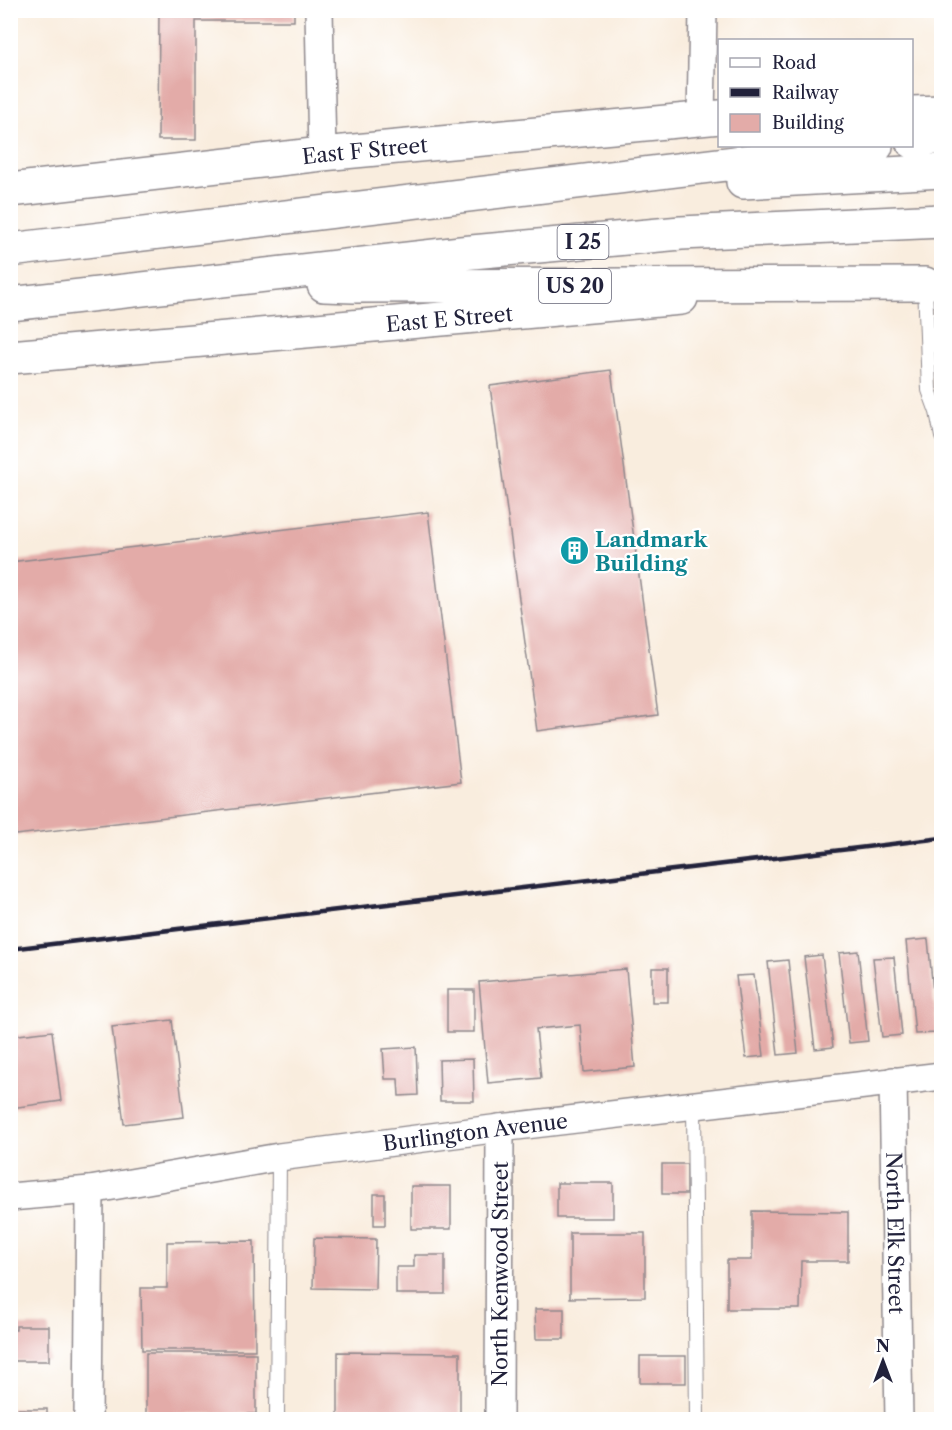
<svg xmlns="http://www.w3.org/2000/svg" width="952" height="1430" font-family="'Libre Caslon Text',serif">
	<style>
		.building { fill: #e3aba8 }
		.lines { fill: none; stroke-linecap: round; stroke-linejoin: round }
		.lane-casing { stroke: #8e888c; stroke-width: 16 }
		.street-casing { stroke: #8e888c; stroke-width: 30 }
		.secondary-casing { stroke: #8e888c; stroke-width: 36 }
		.highway-casing { stroke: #8e888c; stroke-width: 36 }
		.lane { stroke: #fff; stroke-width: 14 }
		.street { stroke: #fff; stroke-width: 27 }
		.secondary { stroke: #fff; stroke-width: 33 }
		.highway { stroke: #fff; stroke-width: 33 }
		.rail { stroke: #22223b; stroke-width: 4.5 }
		.labels { text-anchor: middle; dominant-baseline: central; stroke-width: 4.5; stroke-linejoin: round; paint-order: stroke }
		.shield { fill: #fff; stroke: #646476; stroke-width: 1.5 }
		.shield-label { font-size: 20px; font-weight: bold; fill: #22223b }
		.street-label { font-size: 21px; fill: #22223b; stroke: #fff }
		.culture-label { font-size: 21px; font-weight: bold; fill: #0d838f; stroke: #fff; text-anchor: start }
	</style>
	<rect width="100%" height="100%" fill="#fff"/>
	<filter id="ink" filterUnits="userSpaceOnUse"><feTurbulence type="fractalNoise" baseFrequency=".0167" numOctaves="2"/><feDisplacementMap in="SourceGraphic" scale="12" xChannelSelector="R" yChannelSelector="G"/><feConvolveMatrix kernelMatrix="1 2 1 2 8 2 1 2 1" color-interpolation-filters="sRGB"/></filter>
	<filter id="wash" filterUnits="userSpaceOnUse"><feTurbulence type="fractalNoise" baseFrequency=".008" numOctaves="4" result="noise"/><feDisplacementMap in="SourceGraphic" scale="24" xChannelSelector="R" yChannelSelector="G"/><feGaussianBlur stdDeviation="1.35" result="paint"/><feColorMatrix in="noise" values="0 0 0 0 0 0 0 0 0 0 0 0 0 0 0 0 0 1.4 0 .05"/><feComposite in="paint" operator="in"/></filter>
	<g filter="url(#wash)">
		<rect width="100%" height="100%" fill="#f9edde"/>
		<g id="blocks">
			<path class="building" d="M159,10H294V21H196V140H158Z
				M611,370L658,715L537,731L490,386Z
				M428,512L461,782L16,835L10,792V562Z
				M928,939L937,1033L915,1034L906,941Z
				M858,951L868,1041L849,1043L839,953Z
				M822,955L833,1047L815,1049L804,957Z
				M894,957L902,1035L882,1037L873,958Z
				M788,960L798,1053L778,1055L768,962Z
				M652,968H668V1002H652Z
				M626,969L635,1067L584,1072L580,1025L536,1029L541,1078L488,1083L479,982Z
				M754,975L764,1056L746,1058L736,976Z
				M447,990H474V1032H447Z
				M172,1020L184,1117L124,1124L112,1027Z
				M52,1031L61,1101L11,1108L10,1036Z
				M416,1047L418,1095L399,1096L398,1079H385L383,1049Z
				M473,1059L474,1101H440L439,1060Z
				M662,1164H687V1194H662Z
				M557,1183H613V1218H557Z
				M411,1186H451V1229H411Z
				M374,1194H385V1225H374Z
				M752,1211L848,1212V1261H801L800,1309H727V1260H752Z
				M570,1233H645V1297L570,1298Z
				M314,1238L376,1239L375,1289L313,1288Z
				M254,1241L255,1350H142L141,1288H167V1242Z
				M414,1255H445V1294H396V1267H414Z
				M535,1309H564V1339H536Z
				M16,1326H49V1361H10V1330H16Z
				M338,1352L460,1353V1420H338Z
				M146,1353H256V1414H146Z
				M640,1356H686V1383H640Z
				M10,1409H47V1420H10Z"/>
		</g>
	</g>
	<g filter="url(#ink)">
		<use href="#blocks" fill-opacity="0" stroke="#8e888c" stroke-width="1.5"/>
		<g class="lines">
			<defs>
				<path id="lane" d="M925,284L929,390L937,412L942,437
					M694,1105L697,1420
					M277,1420L279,1157"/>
				<g id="street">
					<path d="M319,10L322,154"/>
					<path d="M701,118L703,10"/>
					<path id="s1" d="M893,1081L899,1420"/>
					<path id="s2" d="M10,1197L90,1190L279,1157L500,1128L942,1076"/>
					<path d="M88,1420L90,1190"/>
					<path id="s3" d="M499,1420L500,1128"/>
				</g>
				<g id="secondary">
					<path d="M912,113L942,112"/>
					<path id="s4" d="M10,190L322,154L720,117"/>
					<path id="s5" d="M10,357L681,298"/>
				</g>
				<path id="highway" d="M912,141L942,137
					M743,182L942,171
					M10,250L876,146
					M324,285L353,286L925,284
					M10,304L461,253L681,233L942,221"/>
			</defs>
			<use href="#lane" class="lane-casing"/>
			<use href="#street" class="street-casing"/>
			<use href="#secondary" class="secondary-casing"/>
			<use href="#highway" class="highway-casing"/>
			<use href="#lane" class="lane"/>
			<use href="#street" class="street"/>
			<use href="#secondary" class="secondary"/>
			<use href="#highway" class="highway"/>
			<path class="rail" d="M10,949L942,838"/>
		</g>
	</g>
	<defs>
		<symbol id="building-disc" viewBox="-11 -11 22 22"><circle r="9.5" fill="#0f9aa8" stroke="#fff"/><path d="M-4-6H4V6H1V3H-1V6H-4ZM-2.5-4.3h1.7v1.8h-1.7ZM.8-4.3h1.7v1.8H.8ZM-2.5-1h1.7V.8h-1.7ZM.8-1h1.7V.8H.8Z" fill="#fff"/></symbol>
	</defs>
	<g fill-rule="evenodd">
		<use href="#building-disc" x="558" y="534" width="33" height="33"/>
	</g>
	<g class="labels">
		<g class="shield">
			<rect x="557.5" y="225" width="51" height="34" rx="4.5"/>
			<rect x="539" y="269" width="72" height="34" rx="4.5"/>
		</g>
		<g class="shield-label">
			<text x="583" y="242">I 25</text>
			<text x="575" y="286">US 20</text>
		</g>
		<g class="street-label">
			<text stroke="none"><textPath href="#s4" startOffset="357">East F Street</textPath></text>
			<text stroke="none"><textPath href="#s5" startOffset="441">East E Street</textPath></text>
			<text stroke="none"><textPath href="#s2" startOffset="470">Burlington Avenue</textPath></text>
			<text stroke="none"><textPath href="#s1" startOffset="152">North Elk Street</textPath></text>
			<text stroke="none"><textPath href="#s3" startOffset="146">North Kenwood Street</textPath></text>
		</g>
		<g class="culture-label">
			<text x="595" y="539">Landmark<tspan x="595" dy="24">Building</tspan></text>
		</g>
	</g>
	<rect width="952" height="1430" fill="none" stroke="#fff" stroke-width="36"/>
	<rect x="718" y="39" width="195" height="108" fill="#ffffff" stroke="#a7a7b1" stroke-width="1.5"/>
	<rect x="730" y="58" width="30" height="9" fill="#ffffff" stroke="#a7a7b1" stroke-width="1.5"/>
	<text x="772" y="69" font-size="18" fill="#22223b">Road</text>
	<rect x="730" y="88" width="30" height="9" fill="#22223b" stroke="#a7a7b1" stroke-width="1.5"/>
	<text x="772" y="99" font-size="18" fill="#22223b">Railway</text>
	<rect x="730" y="114" width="30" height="18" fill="#e3aba8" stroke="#a7a7b1" stroke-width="1.5"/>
	<text x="772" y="129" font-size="18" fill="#22223b">Building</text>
	<g transform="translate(883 1361)" stroke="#ffffff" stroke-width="4.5" paint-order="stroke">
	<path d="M0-4.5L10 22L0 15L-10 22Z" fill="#22223b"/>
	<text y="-9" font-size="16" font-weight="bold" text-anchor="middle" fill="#22223b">N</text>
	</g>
</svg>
